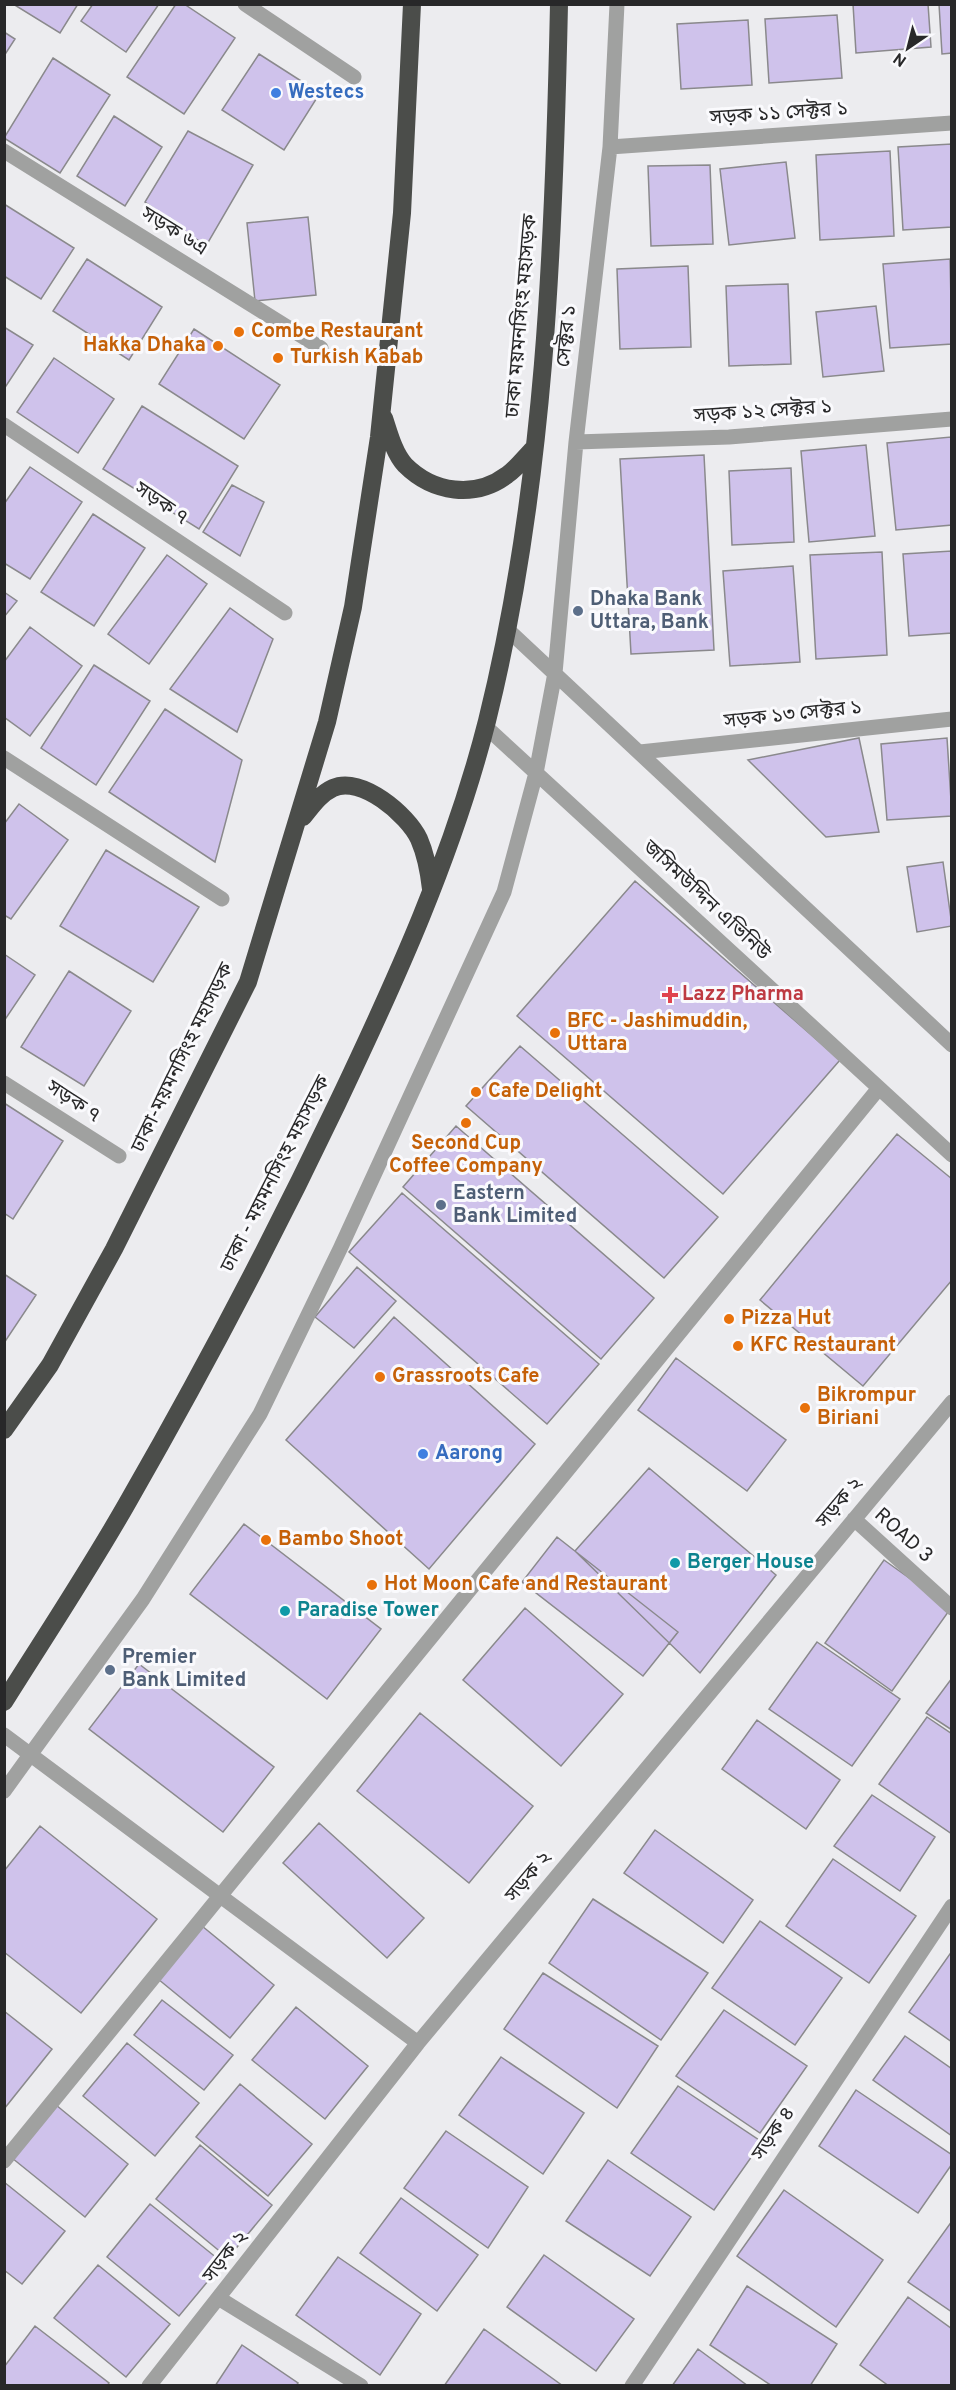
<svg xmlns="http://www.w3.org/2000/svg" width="956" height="2390" font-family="Overpass,'Noto Sans Bengali',sans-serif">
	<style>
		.building { fill: #cfc2eb; stroke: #8a898c; stroke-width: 1.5 }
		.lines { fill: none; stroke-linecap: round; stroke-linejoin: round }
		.minor { stroke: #a0a1a0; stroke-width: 15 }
		.highway { stroke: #4b4d4a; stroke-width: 18 }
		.shop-dot { fill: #3f7fe0; stroke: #fafafd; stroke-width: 2 }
		.food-dot { fill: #e8710a; stroke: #fafafd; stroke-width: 2 }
		.service-dot { fill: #5c6f8a; stroke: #fafafd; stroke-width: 2 }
		.health-dot { fill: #e0444e; stroke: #fafafd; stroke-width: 2 }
		.culture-dot { fill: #0f9aa8; stroke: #fafafd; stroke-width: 2 }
		.labels { text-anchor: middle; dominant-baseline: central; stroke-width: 6; stroke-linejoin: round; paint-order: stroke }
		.shop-label { font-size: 20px; font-weight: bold; fill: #366cbe; stroke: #fafafd; text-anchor: start }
		.street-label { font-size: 20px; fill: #282829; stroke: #fafafd }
		.food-label { font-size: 20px; font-weight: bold; fill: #c56008; stroke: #fafafd; text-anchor: start }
		.service-label { font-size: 20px; font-weight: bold; fill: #4e5e75; stroke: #fafafd; text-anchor: start }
		.health-label { font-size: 20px; font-weight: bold; fill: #be3a42; stroke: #fafafd; text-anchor: start }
		.culture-label { font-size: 20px; font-weight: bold; fill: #0d838f; stroke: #fafafd; text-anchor: start }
	</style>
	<rect width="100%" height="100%" fill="#ececef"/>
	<path class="building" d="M13,4H78L60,33Z
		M93,4H159L126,52L81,21Z
		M176,4H184L235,38L184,114L127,77Z
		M853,4H928L931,47L856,53Z
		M939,4H952V53L942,54Z
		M837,15L842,78L769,83L765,19Z
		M748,20L752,85L681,89L677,24Z
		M4,32L15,39L4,56Z
		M259,54L320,93L284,150L222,110Z
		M53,58L110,95L60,173L4,138Z
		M114,116L162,147L125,206L77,176Z
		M188,131L253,165L206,246L145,202Z
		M952,144V227L903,230L898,147Z
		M890,151L894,236L820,240L816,155Z
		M786,162L795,238L729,245L720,169Z
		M710,165L713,244L651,246L648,166Z
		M4,204L74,248L41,299L4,276Z
		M308,217L316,295L255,301L247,223Z
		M87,259L162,307L129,360L53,311Z
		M950,259L952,344L890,348L883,264Z
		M688,266L691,347L620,349L617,269Z
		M788,284L791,364L729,366L726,286Z
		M876,306L884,371L823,377L816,312Z
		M4,327L33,345L4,389Z
		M194,329L280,385L244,439L159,384Z
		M54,358L114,399L78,453L17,412Z
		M142,406L238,466L199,529L103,469Z
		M951,437L952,525L896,530L887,443Z
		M866,445L875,536L809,542L801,451Z
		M704,455L714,650L631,654L620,459Z
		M30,467L82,502L30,579L4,563V504Z
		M791,468L794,542L732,545L729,471Z
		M232,485L264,502L240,556L203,532Z
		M93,514L145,548L94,626L41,592Z
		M952,551V633L909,636L903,554Z
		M882,552L887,655L816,659L810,555Z
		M167,555L207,584L149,664L108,634Z
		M793,566L800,662L730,666L723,571Z
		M4,592L17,601L4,617Z
		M230,608L273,639L237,732L170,689Z
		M30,627L82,666L30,736L4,717V662Z
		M94,665L150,701L96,785L41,748Z
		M165,709L242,760L215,862L109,792Z
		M859,738L879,832L826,837L748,760Z
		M947,738L952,816L887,820L881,744Z
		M19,804L68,840L11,919L4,915V824Z
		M106,850L199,907L153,982L60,926Z
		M943,862L952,926L917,932L907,867Z
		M635,881L840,1060L723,1194L517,1016Z
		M4,954L35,975L4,1021Z
		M69,971L131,1011L84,1086L21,1047Z
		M520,1046L718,1217L664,1278L466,1106Z
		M4,1103L63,1141L13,1219L4,1213Z
		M456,1126L654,1298L601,1359L403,1187Z
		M897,1134L952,1179V1280L863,1386L760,1300Z
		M402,1193L599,1364L547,1424L349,1252Z
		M357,1267L396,1301L354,1348L315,1317Z
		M4,1274L36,1295L4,1343Z
		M394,1317L535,1444L429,1569L286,1440Z
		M676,1358L786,1440L747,1491L638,1410Z
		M649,1468L776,1575L700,1673L575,1551Z
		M244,1524L381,1629L327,1699L190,1594Z
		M557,1537L678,1632L643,1676L522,1582Z
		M884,1560L951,1608L892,1691L825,1643Z
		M525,1608L623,1694L561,1766L463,1680Z
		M817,1642L900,1699L852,1766L769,1709Z
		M139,1664L274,1767L223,1832L89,1729Z
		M952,1678V1730L926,1713Z
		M420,1713L533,1806L469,1883L357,1791Z
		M927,1717L952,1734V1834L879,1784Z
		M757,1720L840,1780L806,1829L722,1769Z
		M872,1795L935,1837L900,1891L834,1846Z
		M319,1823L424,1918L387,1958L283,1863Z
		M40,1826L157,1919L81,2013L4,1952V1871Z
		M655,1830L753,1900L723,1943L624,1873Z
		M833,1859L916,1916L869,1983L786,1926Z
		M593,1899L708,1973L661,2040L549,1963Z
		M760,1921L842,1978L795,2045L712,1988Z
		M202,1926L274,1985L230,2038L158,1979Z
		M952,1951V2042L909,2012Z
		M543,1973L658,2046L617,2108L504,2029Z
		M162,2000L233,2055L204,2090L134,2035Z
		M296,2007L368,2066L325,2119L252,2060Z
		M724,2010L807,2066L760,2133L676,2076Z
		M4,2011L52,2049L4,2109Z
		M905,2036L952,2069V2136L873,2080Z
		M127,2043L199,2103L155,2156L83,2096Z
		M501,2057L584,2113L543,2174L459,2115Z
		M240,2084L312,2144L268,2196L196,2137Z
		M678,2086L762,2142L714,2210L631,2153Z
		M856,2090L952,2155V2164L918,2213L819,2146Z
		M56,2105L128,2164L85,2217L12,2158Z
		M446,2131L528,2187L488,2248L404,2188Z
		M200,2145L272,2205L228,2258L156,2199Z
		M608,2160L691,2217L650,2276L566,2221Z
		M4,2182L65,2231L22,2284L4,2270Z
		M784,2190L883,2260L836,2327L737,2256Z
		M401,2198L478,2255L437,2311L360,2253Z
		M150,2204L223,2263L179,2316L107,2257Z
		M952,2221V2312L908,2282Z
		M544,2255L634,2319L596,2371L507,2307Z
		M338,2257L421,2314L380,2375L296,2315Z
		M98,2265L170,2324L126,2377L54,2318Z
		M747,2286L837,2344L810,2386H772L710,2345Z
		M908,2297L952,2329V2386H889L860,2365Z
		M35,2326L109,2383L107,2386H4V2367Z
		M484,2329L563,2386H444Z
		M242,2345L298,2383L296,2386H215Z
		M698,2349L748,2386H672Z"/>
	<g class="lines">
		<path class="minor" d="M245,4L354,77
			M610,147L952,123
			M4,151L321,348
			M4,425L285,613
			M576,442L729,437L952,419
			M508,630L952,1045
			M485,726L952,1155
			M640,752L952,719
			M4,758L222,899
			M4,1083L119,1156
			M854,1519L952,1608
			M4,1735L418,2043
			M4,1791L143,1599L260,1414L340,1249L504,892L536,773L555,673L576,442L610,147L617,4
			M4,2161L879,1088
			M220,2299L361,2386
			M149,2386L418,2043L952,1402
			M632,2386L952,1906"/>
		<path class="highway" d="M384,418C389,433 394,453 405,465C433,493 475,499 507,475C517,468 525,457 533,449
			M303,817C312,806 320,794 333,788C361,775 408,815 419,839C426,855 429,871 431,889
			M4,1430L50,1365L114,1249L248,982L327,722L353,607L379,437L402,213L412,4
			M4,1702C46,1635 90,1569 129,1500C203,1371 273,1238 337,1104C396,980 453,855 487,721C545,488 554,244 559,4"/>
	</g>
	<g class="shop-dot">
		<circle cx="276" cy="93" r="6"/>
		<circle cx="423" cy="1454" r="6"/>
	</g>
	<g class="food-dot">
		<circle cx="239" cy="332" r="6"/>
		<circle cx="218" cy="346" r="6"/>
		<circle cx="278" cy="358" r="6"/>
		<circle cx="555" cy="1033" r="6"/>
		<circle cx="476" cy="1092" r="6"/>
		<circle cx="466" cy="1123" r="6"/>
		<circle cx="729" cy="1319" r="6"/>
		<circle cx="738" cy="1346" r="6"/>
		<circle cx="380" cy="1377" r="6"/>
		<circle cx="805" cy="1408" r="6"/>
		<circle cx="266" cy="1540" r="6"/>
		<circle cx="372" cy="1585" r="6"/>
	</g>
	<g class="service-dot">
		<circle cx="578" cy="611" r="6"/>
		<circle cx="441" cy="1205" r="6"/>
		<circle cx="110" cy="1670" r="6"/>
	</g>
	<path class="health-dot" d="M667 986h6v6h6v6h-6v6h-6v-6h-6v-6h6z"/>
	<g class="culture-dot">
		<circle cx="675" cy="1563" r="6"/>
		<circle cx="285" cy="1611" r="6"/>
	</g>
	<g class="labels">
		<g class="shop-label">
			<text x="288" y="93">Westecs</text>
			<text x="435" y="1454">Aarong</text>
		</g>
		<g class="street-label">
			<text transform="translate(779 114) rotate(-4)">সড়ক ১১ সেক্টর ১</text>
			<text transform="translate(174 232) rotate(32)">সড়ক ৬এ</text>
			<text transform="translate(522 316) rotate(-85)">ঢাকা ময়মনসিংহ মহাসড়ক</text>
			<text transform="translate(567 336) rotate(-84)">সেক্টর ১</text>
			<text transform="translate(763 412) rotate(-4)">সড়ক ১২ সেক্টর ১</text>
			<text transform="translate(161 504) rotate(34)">সড়ক ৭</text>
			<text transform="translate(793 715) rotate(-6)">সড়ক ১৩ সেক্টর ১</text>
			<text transform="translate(706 901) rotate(43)">জসিমউদ্দিন এভিনিউ</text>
			<text transform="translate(183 1058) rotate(-64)">ঢাকা-ময়মনসিংহ মহাসড়ক</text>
			<text transform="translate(73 1102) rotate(33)">সড়ক ৭</text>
			<text transform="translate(276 1174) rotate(-63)">ঢাকা - ময়মনসিংহ মহাসড়ক</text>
			<text transform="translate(840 1503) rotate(-50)">সড়ক ২</text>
			<text transform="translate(903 1536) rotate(42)">ROAD 3</text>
			<text transform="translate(529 1877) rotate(-50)">সড়ক ২</text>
			<text transform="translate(774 2134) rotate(-56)">সড়ক ৪</text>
			<text transform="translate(226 2257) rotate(-52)">সড়ক ২</text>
		</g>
		<g class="food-label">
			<text x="251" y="332">Combe Restaurant</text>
			<text x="206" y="346" text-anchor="end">Hakka Dhaka</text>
			<text x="290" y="358">Turkish Kabab</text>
			<text x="567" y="1022">BFC - Jashimuddin,<tspan x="567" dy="23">Uttara</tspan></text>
			<text x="488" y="1092">Cafe Delight</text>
			<text x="466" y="1144" text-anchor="middle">Second Cup<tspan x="466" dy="23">Coffee Company</tspan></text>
			<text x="741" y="1319">Pizza Hut</text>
			<text x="750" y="1346">KFC Restaurant</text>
			<text x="392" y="1377">Grassroots Cafe</text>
			<text x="817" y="1396">Bikrompur<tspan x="817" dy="23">Biriani</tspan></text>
			<text x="278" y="1540">Bambo Shoot</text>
			<text x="384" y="1585">Hot Moon Cafe and Restaurant</text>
		</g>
		<g class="service-label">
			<text x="590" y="600">Dhaka Bank<tspan x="590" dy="23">Uttara, Bank</tspan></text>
			<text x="453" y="1194">Eastern<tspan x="453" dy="23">Bank Limited</tspan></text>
			<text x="122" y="1658">Premier<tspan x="122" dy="23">Bank Limited</tspan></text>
		</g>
		<g class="health-label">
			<text x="682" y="995">Lazz Pharma</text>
		</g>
		<g class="culture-label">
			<text x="687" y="1563">Berger House</text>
			<text x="297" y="1611">Paradise Tower</text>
		</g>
	</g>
	<rect width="956" height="2390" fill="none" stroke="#282829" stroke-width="12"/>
	<g transform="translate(908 48) rotate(215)" stroke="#fafafd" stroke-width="4.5" paint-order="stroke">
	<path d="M0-4.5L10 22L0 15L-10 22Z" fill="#282829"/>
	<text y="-9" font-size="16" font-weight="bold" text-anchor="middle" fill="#282829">N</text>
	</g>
</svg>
